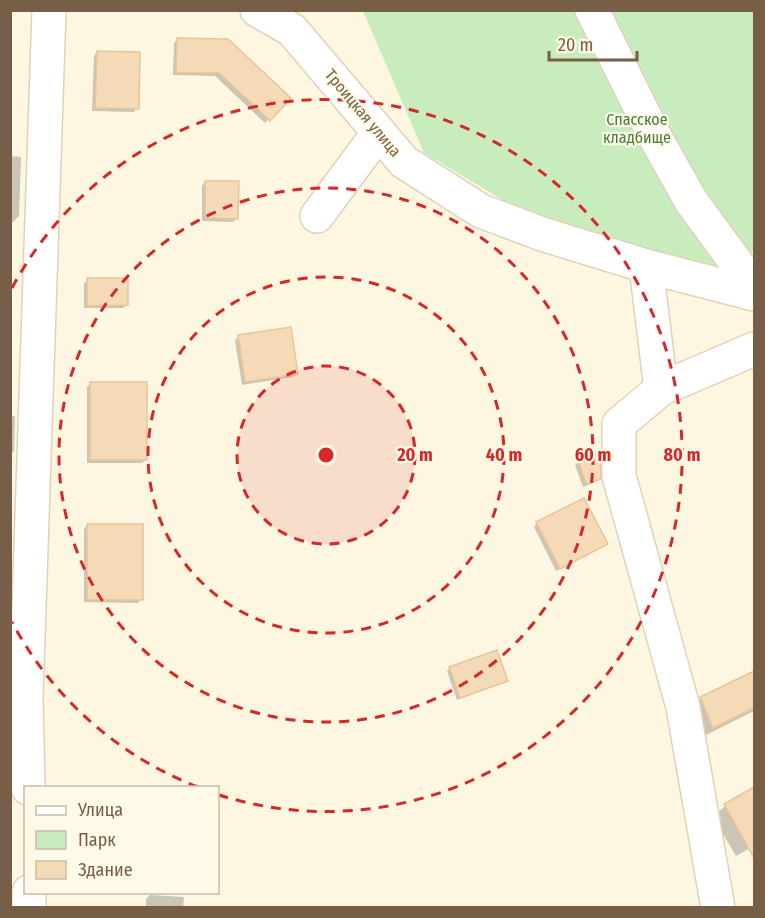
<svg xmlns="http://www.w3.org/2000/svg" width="765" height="918" font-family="'Fira Sans Condensed',sans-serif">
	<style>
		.green { fill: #c9ecbf }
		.shadow { fill: #0003 }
		.building { fill: #f4dab7; stroke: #e8c496; stroke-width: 1.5 }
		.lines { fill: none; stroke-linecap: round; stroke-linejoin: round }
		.minor-casing { stroke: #e0d2b9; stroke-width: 36 }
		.minor { stroke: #fff; stroke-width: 33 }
		.ring { fill: none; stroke: #d62828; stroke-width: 3; stroke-dasharray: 10 8 }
		.labels { text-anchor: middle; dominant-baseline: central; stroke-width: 4.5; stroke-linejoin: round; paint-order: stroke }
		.street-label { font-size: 16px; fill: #765f46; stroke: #fffae8 }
		.park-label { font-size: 16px; fill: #457d3e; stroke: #fffae8 }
		.centre { fill: #d62828; stroke: #fffae8; stroke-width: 3 }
		.ring-label { font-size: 18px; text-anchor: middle; font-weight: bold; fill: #d62828; stroke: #fffae8; stroke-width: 4.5; stroke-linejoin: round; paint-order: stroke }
	</style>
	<rect width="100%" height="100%" fill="#fdf7e1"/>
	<path class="green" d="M363,11H754V251L717,266L553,230L424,153Z"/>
	<path class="shadow" d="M178,39L289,98L265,123L215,76L173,75L174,43Z
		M97,52L137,108L134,112L92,111L94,56Z
		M10,156L21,157L19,216L11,224Z
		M205,182L237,218L233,222L202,221V186Z
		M88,280L127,305L123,308H84V283Z
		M239,337L297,374L293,377L242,385L235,340Z
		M91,383L145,460L142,463H87V387Z
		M10,416H15L14,451L10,455Z
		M579,462L599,479L595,482L583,487L575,465Z
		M537,523L606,544L556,571L534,527Z
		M87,525L141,599L138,603L84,602V529Z
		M450,668L507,680L457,700L447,671Z
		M754,673V711L706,735L693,706L701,699Z
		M754,788V846L736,856L713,817L725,806Z
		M150,895L184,897L183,908H146V899Z"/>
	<path class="building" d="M177,38L228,39L291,98L270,121L219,73H176Z
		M97,51L140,52L139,109L95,108Z
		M205,181H239L238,219L205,218Z
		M87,278H128V305L87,306Z
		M291,327L298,374L245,382L238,335Z
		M90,382H147V460H90Z
		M600,453L601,479L586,484L578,460Z
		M584,498L608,544L560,569L536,522Z
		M87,524H143V600H87Z
		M497,650L508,681L460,698L449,667Z
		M754,671V708L713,728L700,697Z
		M754,787V858L724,804Z"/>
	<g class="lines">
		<defs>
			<path id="minor" d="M257,10L292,30L404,162L481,211L542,234L646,266L754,294
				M592,10L654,135L691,201L754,287
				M317,216L379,132
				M646,266L661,389
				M28,788L26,697L49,10
				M29,892V908
				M718,908L683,707L619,476V424L661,389L754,349"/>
		</defs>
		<use href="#minor" class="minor-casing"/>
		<use href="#minor" class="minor"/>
	</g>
	<circle cx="326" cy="455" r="89" fill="#d62828" fill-opacity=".12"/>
	<g class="ring">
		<circle cx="326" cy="455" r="89"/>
		<circle cx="326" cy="455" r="178"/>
		<circle cx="326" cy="455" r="267"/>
		<path d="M198 787A356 356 0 0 1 12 622M12 288A356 356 0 1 1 219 795"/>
	</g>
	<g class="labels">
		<g class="street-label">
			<text transform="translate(363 113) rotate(50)">Троицкая улица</text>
		</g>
		<g class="park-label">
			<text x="637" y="119">Спасское<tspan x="637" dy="18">кладбище</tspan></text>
		</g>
	</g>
	<circle cx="326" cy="455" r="9" class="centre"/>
	<g class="ring-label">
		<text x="415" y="461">20 m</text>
		<text x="504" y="461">40 m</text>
		<text x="593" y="461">60 m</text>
		<text x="682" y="461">80 m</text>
	</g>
	<rect width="765" height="918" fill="none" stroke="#765f46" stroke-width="24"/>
	<rect x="24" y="786" width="195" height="108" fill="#fffae8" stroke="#c8bca7" stroke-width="1.5"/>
	<rect x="36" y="806" width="30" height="9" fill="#ffffff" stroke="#c8bca7" stroke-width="1.5"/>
	<text x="78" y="816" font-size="18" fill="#765f46">Улица</text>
	<rect x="36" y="831" width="30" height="18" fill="#c9ecbf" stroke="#c8bca7" stroke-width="1.5"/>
	<text x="78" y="846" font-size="18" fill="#765f46">Парк</text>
	<rect x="36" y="861" width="30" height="18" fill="#f4dab7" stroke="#c8bca7" stroke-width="1.5"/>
	<text x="78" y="876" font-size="18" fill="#765f46">Здание</text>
	<path d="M549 51v9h88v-9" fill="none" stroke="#765f46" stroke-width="3"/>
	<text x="558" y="51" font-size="18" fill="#765f46" stroke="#fffae8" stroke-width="4.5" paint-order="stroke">20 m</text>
</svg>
